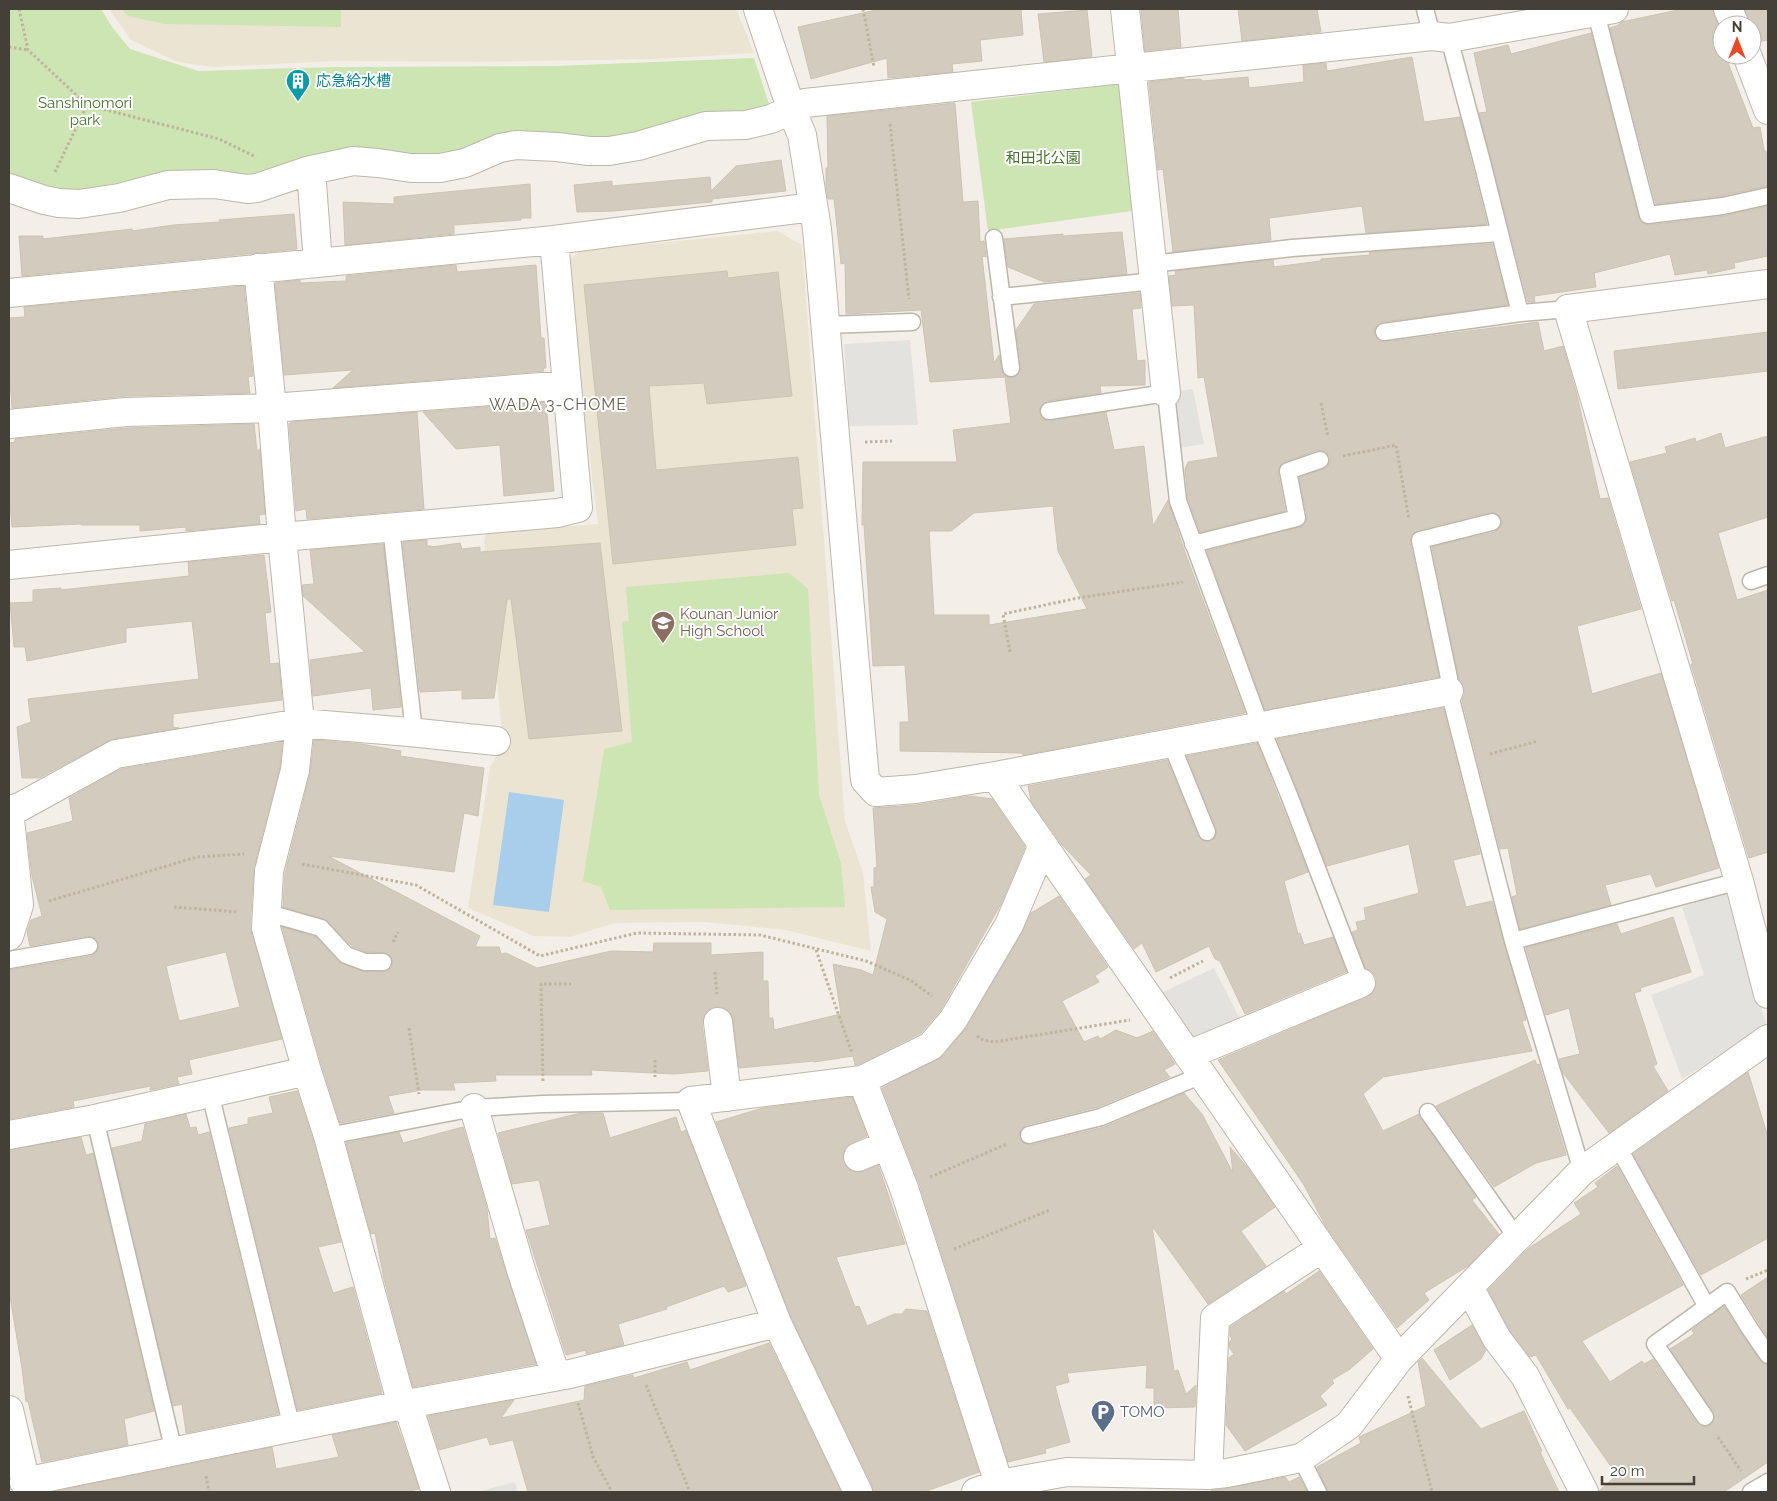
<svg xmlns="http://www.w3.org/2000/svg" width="1777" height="1501" font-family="Raleway,'Noto Sans JP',sans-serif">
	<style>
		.education { fill: #ebe4d2 }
		.green { fill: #cde4b3 }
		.parking { fill: #e4e2df }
		.water { fill: #a8ceeb }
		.building { fill: #d3cbbe; stroke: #cec3b1; fill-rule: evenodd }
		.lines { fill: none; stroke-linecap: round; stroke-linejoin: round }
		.service-casing { stroke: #bdb7ab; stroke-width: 19 }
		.minor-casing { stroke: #bdb7ab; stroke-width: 30 }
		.path { stroke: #beb39d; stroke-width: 3; stroke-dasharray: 2.5 2.5; stroke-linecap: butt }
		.service { stroke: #fff; stroke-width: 16 }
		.minor { stroke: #fff; stroke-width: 28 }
		.labels { text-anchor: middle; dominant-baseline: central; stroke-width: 4; stroke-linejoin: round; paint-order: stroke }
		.culture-label { font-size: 15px; fill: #0d838f; stroke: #fff; text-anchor: start }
		.park-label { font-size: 15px; fill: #47732e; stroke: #fff }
		.education-label { font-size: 15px; fill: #785e54; stroke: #fff; text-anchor: start }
		.service-label { font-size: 15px; fill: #4e5e75; stroke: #fff; text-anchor: start }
		.neighbourhood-label { font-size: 16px; letter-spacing: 1px; fill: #675e4f; stroke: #fff }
	</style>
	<rect width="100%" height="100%" fill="#f3efe8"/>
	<path class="education" d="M109,9H736L754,53L657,59L480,62L335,61L213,67L178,62L131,40Z
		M777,231L802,245L845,822L863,873L871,951L786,930L704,922L615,923L570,937L534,936L468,908L490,767L503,745L484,542L486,533L598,524L565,264L580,251Z"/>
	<path class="green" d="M9,9H101L112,27L130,49L198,71L335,67L556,66L754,58L770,107L622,140L257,174L160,172L81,192L54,190L9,173Z
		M122,9H341V27L164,24L128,16Z
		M1119,84L1132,211L988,231L971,102Z
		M789,573L808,589L819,795L841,863L845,907L610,910L601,887L583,881L604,749L632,742L622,622L629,621L626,587Z"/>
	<path class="parking" d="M910,340L918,425L849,426L844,344Z
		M1193,389L1204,444L1179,448L1172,392Z
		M1726,893L1767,1026L1682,1079L1651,995L1704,975L1682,907Z
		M1214,968L1240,1019L1193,1042L1161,993Z
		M515,1482L518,1492H477Z"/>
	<path class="water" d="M509,792L564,800L549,912L493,905Z"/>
	<path class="building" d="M881,9H1021L1023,35L980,40L982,61L952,64L953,72L888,78L887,58L811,79L798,27Z
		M1141,9H1178L1181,47L1145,51Z
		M1238,9H1317L1321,32L1242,41Z
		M1683,9H1713L1714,15L1722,33V55H1725L1753,128L1760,127L1764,150L1768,153V186L1721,196L1656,204L1610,28L1619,25V24L1621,22Z
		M1745,9H1768V40L1756,42L1752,41V25H1750Z
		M1087,10L1092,57L1044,62L1038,14Z
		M1591,33L1640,221L1649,225L1724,216L1768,206V256L1734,263L1735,268L1708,274L1707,270L1675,275L1670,254L1594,273L1596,287L1534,296L1535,302H1528L1479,113L1487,112L1474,53L1508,45L1511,54Z
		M1412,57L1424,122L1460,117L1487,224L1366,233L1362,206L1269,218L1271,240L1173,252L1163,169L1158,170L1149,82L1184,78V80L1200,79L1203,81L1248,77L1249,88L1304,82L1303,65L1326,63L1327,71Z
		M955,103L963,202L978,201L980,242L984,241L986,257L982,256L994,363L999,355L1003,374L1008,377L1013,378L1020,372L1021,367L1016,330L1034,304L1140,293L1141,308L1132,309L1137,361L1145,360V385L1100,386L1101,393L1047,401L1040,407L1039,413L1042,418L1050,421L1106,412L1114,450L1144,446L1153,526L1168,500L1183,547L1245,713L1023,755L1022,753L900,751V722H909L905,665L873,666L864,525H862L863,462H957L953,430L1011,423L1005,377L930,382L921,310L846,314L845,263L841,264L834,199H828L826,186V168H828L827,116ZM1053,506L1058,551L1087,609L989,625V615H934L929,531H951L974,513Z
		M781,160L786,191L712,199V202L614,211L577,212L574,185L612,181V186L710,177L711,191L736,166Z
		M530,184L531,218H521V220L454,225V234L345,245L343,202L394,204V197Z
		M294,214L297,249L22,276L19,236H43V239L132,229V231L173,225L220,222L219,220Z
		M1122,232L1127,274L1044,282L1008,267L1004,239L1063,234V236Z
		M1492,244L1508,305L1383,322L1375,328L1374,334L1380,341L1385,342L1538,322L1544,351L1563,346L1577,395L1600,499L1608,498L1641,609L1577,626L1592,694L1661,673L1719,868L1656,887L1651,874L1605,885L1611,905L1520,929L1512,897L1517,895L1508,848L1500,849L1462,700L1464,696V689L1459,679L1432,547L1495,532L1501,525L1502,519L1495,513L1490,512L1418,530L1411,537L1410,542L1439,677L1265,710L1207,551L1303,526L1306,522L1307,516L1299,478L1327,467L1330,462V457L1326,452L1317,450L1281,464L1278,473L1285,511L1200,532L1188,499L1185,469L1188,462L1218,457L1204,377L1198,378L1194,305L1172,306L1169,276L1176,275L1175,271L1273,260L1274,267L1321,261V259L1370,255L1369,252Z
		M456,265L457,272L536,265L541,338H544L546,368H543L544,371L333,388L353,370L284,375L275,283L300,280V283L346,281V276Z
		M727,271L728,278L778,272L792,396L707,404L704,383L649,386L656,470L798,457L803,508L792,509L796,545L613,564L584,285Z
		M244,286L253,376L248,377L250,393L126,396L12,408L9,367V318L25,317L24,307Z
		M1768,332V371L1618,389L1614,351Z
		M546,402L554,491L504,496L500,445L456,449L423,412Z
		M417,412L424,509L307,519L306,509L296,511L289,424L291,422Z
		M254,424L257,451L260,449L265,514L259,515L260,524L186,531V527L140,531V525H81V524L12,527L9,491V443L15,442V439L127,428Z
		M1721,433L1725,448L1768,436V517L1718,533L1737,600L1768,590V852L1749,858L1691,664H1693L1674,600L1672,601L1630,462L1667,453L1665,447L1695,438L1696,442Z
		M427,540V546H431V547L460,543L462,549L480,547V552L600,543L622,731L529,739L511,599H507L494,698L462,699V690L420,692L403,542Z
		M383,544L401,707L373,710L371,688L313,696L310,660L365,652L303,596L302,585L314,584L310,550Z
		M264,555L271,612L265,613L270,664L279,663L282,700L173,714V727L179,728L113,739L39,778H22L17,727L31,722L28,699L199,679L192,621L126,628V642L27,661L25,647H14L10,603L33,602V590L61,588V590L189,576L188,562Z
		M1443,708L1480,854L1453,860L1466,907L1492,901L1526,1020L1522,1021L1532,1051L1383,1077L1363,1094L1383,1131L1419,1114L1476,1197L1472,1200L1499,1234L1468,1266L1424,1293L1429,1300L1397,1328L1325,1225L1304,1185L1218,1060L1367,997L1373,993L1376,985V977L1371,971L1366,969L1352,932L1358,930L1356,922L1366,920L1364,908L1419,893L1409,844L1327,866L1277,739Z
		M314,740L361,744L401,751L400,756L484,768L478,816L464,813L454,872L328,856L480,936L475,947H499L501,954L506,953L537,968L611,951L653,952L654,943H711V955L763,952V981H768L769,1018H773L774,1030L841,1014L833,964L861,970L873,975L887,919L875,912L871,887H874V868L877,867L873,808L917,805L970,796L992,799L1025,847L1001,904L940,1011L921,1033L857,1065H855L853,1056L814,1062V1061L739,1068L733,1020L730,1012L724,1008L717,1006L708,1010L704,1016L702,1023L708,1071L674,1074L591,1070L592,1075H495L496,1081L453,1083L455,1090H422L388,1096L394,1113L340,1123L322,1066L282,927L316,937L339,962L362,971H388L392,967L393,962L391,957L388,953L367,952L352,946L324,919L283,907L285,873L310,774Z
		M282,742L280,767L254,867L250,927L282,1039L189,1060L192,1074L177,1077L179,1084L150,1090L151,1086L73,1101L74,1107L9,1119V970L91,956L96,953L99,945L96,939L88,936L30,946L27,932L31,920L42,916L32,876L27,833L73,821L69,798L121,769ZM226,952L240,1007L179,1021L166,966Z
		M1257,743L1308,872L1284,881L1298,934L1300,933L1304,945L1333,937L1346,972L1245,1014L1220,961L1215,959L1209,946L1156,972L1142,943L1134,949L1085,879L1091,875L1062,845L1031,801L1028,786L1167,760L1198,836L1201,840L1210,841L1215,838L1216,828L1187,756Z
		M1059,896L1108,967L1095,976L1099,982L1062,1001L1084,1042L1098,1036L1100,1039L1116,1030L1137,1038L1153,1031L1175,1064L1164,1070L1170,1077L1098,1107L1026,1125L1020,1132L1019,1137L1022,1142L1026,1144L1031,1145L1104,1127L1184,1093L1202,1114L1233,1173L1230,1147L1247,1167L1275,1207L1241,1231L1266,1266L1208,1304L1152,1226L1174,1371L1178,1370L1186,1394L1196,1385L1195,1407L1154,1408V1388H1146L1147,1365L1067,1373L1069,1382L1055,1386L1070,1442L1045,1449L1046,1453L1008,1462L919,1183L882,1088L943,1056L966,1028L1022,933L1031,913Z
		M1673,917L1691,972L1640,988L1641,991L1634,993L1657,1064L1653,1066L1668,1091L1609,1133L1563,1073L1559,1059L1580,1054L1569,1008L1546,1015L1526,948L1617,924L1621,934Z
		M1535,1060L1537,1065L1539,1064L1566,1155L1536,1163L1494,1187L1436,1106Z
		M1748,1072L1768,1137V1238L1701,1275L1633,1154Z
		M297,1091L313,1140L341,1242L318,1247L333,1293L353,1287L382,1393L298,1410L229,1128L248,1124V1118L273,1113L269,1097Z
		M852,1097L867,1136L852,1143L846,1147L843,1154V1162L848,1169L856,1172L864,1171L878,1165L905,1244L836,1257L855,1307L859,1306L867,1326L894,1314H902L906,1309L927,1311L979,1472L924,1492H873L872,1485L791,1317L716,1122L763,1108Z
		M581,1113H603L610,1138L676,1117L681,1132L686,1130L746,1286L728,1292L724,1286L666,1307L667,1309L618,1324L624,1345L586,1354V1350L566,1355L526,1230L550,1225L539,1180L512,1184L498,1133Z
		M186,1114L190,1128L196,1127L198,1135L209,1132L278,1414L186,1433L182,1404L173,1406L112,1148L142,1141L145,1124Z
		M463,1127L487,1209L490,1239L495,1238L536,1364L413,1387L384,1279L375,1233L371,1234L346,1143L399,1132L403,1143Z
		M81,1137L86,1155L93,1153L154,1411L124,1419L128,1445L42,1462L28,1401L26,1402L22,1368L9,1291V1150Z
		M1617,1166L1683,1285L1582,1341L1610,1382L1642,1361L1644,1364L1653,1359L1697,1423L1701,1426L1706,1427L1711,1425L1714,1421L1713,1412L1670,1349L1694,1334L1692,1330L1724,1306L1760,1361L1768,1365V1462L1724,1492H1600L1599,1491L1617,1475L1570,1408L1568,1409L1536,1355L1530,1357L1510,1331L1488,1290L1529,1248L1581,1214L1574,1203L1598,1187L1595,1183Z
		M1319,1271L1373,1349L1350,1369L1332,1380L1334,1383L1320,1396L1327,1405L1245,1451L1226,1425L1229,1358L1234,1354L1229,1347L1230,1341L1232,1339L1230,1336V1327L1284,1291L1286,1294Z
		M1768,1277V1338L1741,1295Z
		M1472,1325L1486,1350L1481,1359L1450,1380L1434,1350Z
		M769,1343L841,1492H528L513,1440L490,1445L487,1437L439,1450L428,1416L514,1400L501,1418L584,1400L585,1386L633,1375L634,1378L687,1362L690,1370Z
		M1422,1358L1481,1429L1524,1411L1542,1451L1540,1452L1559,1492H1328L1317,1467L1361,1443L1359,1437L1426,1406L1418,1362Z
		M396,1422L419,1489L404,1492H52L272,1447L276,1469L339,1457L332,1435Z
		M1285,1477L1289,1482L1299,1477L1307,1492H1212L1211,1490L1230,1488Z"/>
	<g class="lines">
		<defs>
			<path id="service" d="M1425,9L1432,36
				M1596,13L1648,215L1723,206L1768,196
				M1449,38L1481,158L1520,313L1568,309
				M994,238L1011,368
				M1152,264L1292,248L1500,233
				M1001,297L1154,281
				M826,325L912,322
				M1384,332L1520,313
				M1049,411L1166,393L1178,501L1261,727L1289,795L1361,983
				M1492,522L1420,540L1449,678V691L1513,941L1582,1171
				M391,527L414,732
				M1193,544L1297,518L1288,471L1320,460
				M1751,581L1768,575
				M1171,743L1207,832
				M266,918L279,916L321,928L346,955L365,962H383
				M1513,941L1739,881
				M9,960L89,946
				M210,1093L292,1428
				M1428,1112L1517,1238
				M95,1119L174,1452
				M1029,1135L1101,1117L1202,1075
				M328,1136L474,1108L543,1104L691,1101
				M1617,1145L1707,1307
				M1705,1417L1655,1344L1727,1292L1750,1329L1768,1355
				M1301,1458L1318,1492
				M1751,1492L1768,1482"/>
			<path id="minor" d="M758,9L792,111L802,135L817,229L865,780L876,792L916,789L995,776L1449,691
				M1125,9L1166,393
				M1728,9L1735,25
				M1747,55L1768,110
				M311,170L318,263
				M9,188L44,200L59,203L79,204L119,198L168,185L214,184L247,189L257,188L307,171L353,161L378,163L411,168H440L465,163L500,148L516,145L557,147L589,151H609L638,146L706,126L746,125L771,119L805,103L1432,36L1449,38L1614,9
				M258,268L272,408L282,537L300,723L295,770L269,871L266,928L307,1071L328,1136L402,1405L411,1415L436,1492
				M1768,284L1568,309L1739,881L1768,994
				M9,293L554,240L813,207
				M9,424L126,412L272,408L567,385
				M9,565L282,537L558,513L578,508L554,240
				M995,776L1399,1359
				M9,936L19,905L9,810L20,807L116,754L300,723L409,732L496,741
				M718,1022L727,1097
				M1188,1055L1361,983
				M862,1080L904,1188L999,1484
				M474,1108L521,1270L556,1376
				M9,1135L95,1119L307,1071
				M858,1157L887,1145
				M1469,1287L1497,1339L1525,1376L1584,1492
				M9,1410L28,1492
				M1208,1475L1215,1318L1322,1248
				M24,1482L402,1405L570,1374L777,1323
				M858,1492L777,1323L691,1101L862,1080L931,1046L953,1020L1009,925L1043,845
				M976,1492L999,1484L1067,1472L1208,1475L1227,1473L1301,1458L1349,1425L1399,1359L1582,1171L1768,1039"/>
		</defs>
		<use href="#service" class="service-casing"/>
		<use href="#minor" class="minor-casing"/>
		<path class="path" d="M19,9L28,50L87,105L219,139L256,157
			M863,9L874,67
			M9,47L28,50
			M890,124L909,299
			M55,172L87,105
			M1321,403L1328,437
			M865,442L892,441
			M1343,456L1396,445L1409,519
			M1010,652L1003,614L1078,598L1183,582
			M1490,754L1538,741
			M302,864L416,885L540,956L637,933L760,935L866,961L910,980L932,996
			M49,901L197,857L244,854
			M174,907L238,912
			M393,942L398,932
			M816,950L852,1053
			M715,972L717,994
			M1170,978L1203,961
			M409,1028L419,1094
			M977,1036L983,1040L994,1042L1130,1020
			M655,1060V1077
			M543,1081L541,984H571
			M930,1177L1007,1144
			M954,1249L1050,1210
			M1746,1279L1768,1270
			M646,1385L690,1492
			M1408,1396L1432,1492
			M578,1403L593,1457L612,1492
			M1718,1437L1741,1471
			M206,1476L209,1492"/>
		<use href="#service" class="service"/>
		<use href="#minor" class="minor"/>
	</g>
	<defs>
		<symbol id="building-pin" viewBox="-11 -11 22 30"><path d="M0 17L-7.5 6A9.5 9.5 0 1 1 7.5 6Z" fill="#0f9aa8" stroke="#fff"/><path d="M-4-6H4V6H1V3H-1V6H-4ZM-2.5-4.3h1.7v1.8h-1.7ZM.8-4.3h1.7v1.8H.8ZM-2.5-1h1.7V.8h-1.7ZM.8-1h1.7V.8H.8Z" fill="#fff"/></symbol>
		<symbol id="school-pin" viewBox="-11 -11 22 30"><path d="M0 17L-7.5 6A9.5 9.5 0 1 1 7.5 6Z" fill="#8d6e63" stroke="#fff"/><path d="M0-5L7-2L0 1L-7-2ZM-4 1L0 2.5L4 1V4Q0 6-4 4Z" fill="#fff"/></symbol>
		<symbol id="parking-pin" viewBox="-11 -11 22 30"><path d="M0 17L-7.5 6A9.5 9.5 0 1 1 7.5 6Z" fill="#5c6f8a" stroke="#fff"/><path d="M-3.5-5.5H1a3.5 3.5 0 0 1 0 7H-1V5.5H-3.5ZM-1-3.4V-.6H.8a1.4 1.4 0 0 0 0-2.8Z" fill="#fff"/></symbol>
	</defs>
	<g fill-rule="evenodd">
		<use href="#building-pin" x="284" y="67" width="28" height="38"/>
		<use href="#school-pin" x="649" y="609" width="28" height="38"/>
		<use href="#parking-pin" x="1089" y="1398" width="28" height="38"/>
	</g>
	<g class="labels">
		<g class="culture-label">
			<text x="316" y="81">応急給水槽</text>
		</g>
		<g class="park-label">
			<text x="85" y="103">Sanshinomori<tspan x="85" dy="17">park</tspan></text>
			<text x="1043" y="158">和田北公園</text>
		</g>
		<g class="education-label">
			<text x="680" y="614">Kounan Junior<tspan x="680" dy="17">High School</tspan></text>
		</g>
		<g class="service-label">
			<text x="1120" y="1412">TOMO</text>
		</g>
		<g class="neighbourhood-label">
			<text x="558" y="404">WADA 3-CHOME</text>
		</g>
	</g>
	<rect width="1777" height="1501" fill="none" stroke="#454037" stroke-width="20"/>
	<g transform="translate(1737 40)"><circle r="24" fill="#ffffff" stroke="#b5b3af"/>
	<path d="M0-4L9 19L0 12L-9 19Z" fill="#eb4826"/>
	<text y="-8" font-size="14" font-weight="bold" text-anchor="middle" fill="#454037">N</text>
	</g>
	<path d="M1602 1476v8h92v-8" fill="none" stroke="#454037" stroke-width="2.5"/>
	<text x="1610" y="1476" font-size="15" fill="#454037" stroke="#ffffff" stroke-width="4" paint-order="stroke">20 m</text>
</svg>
